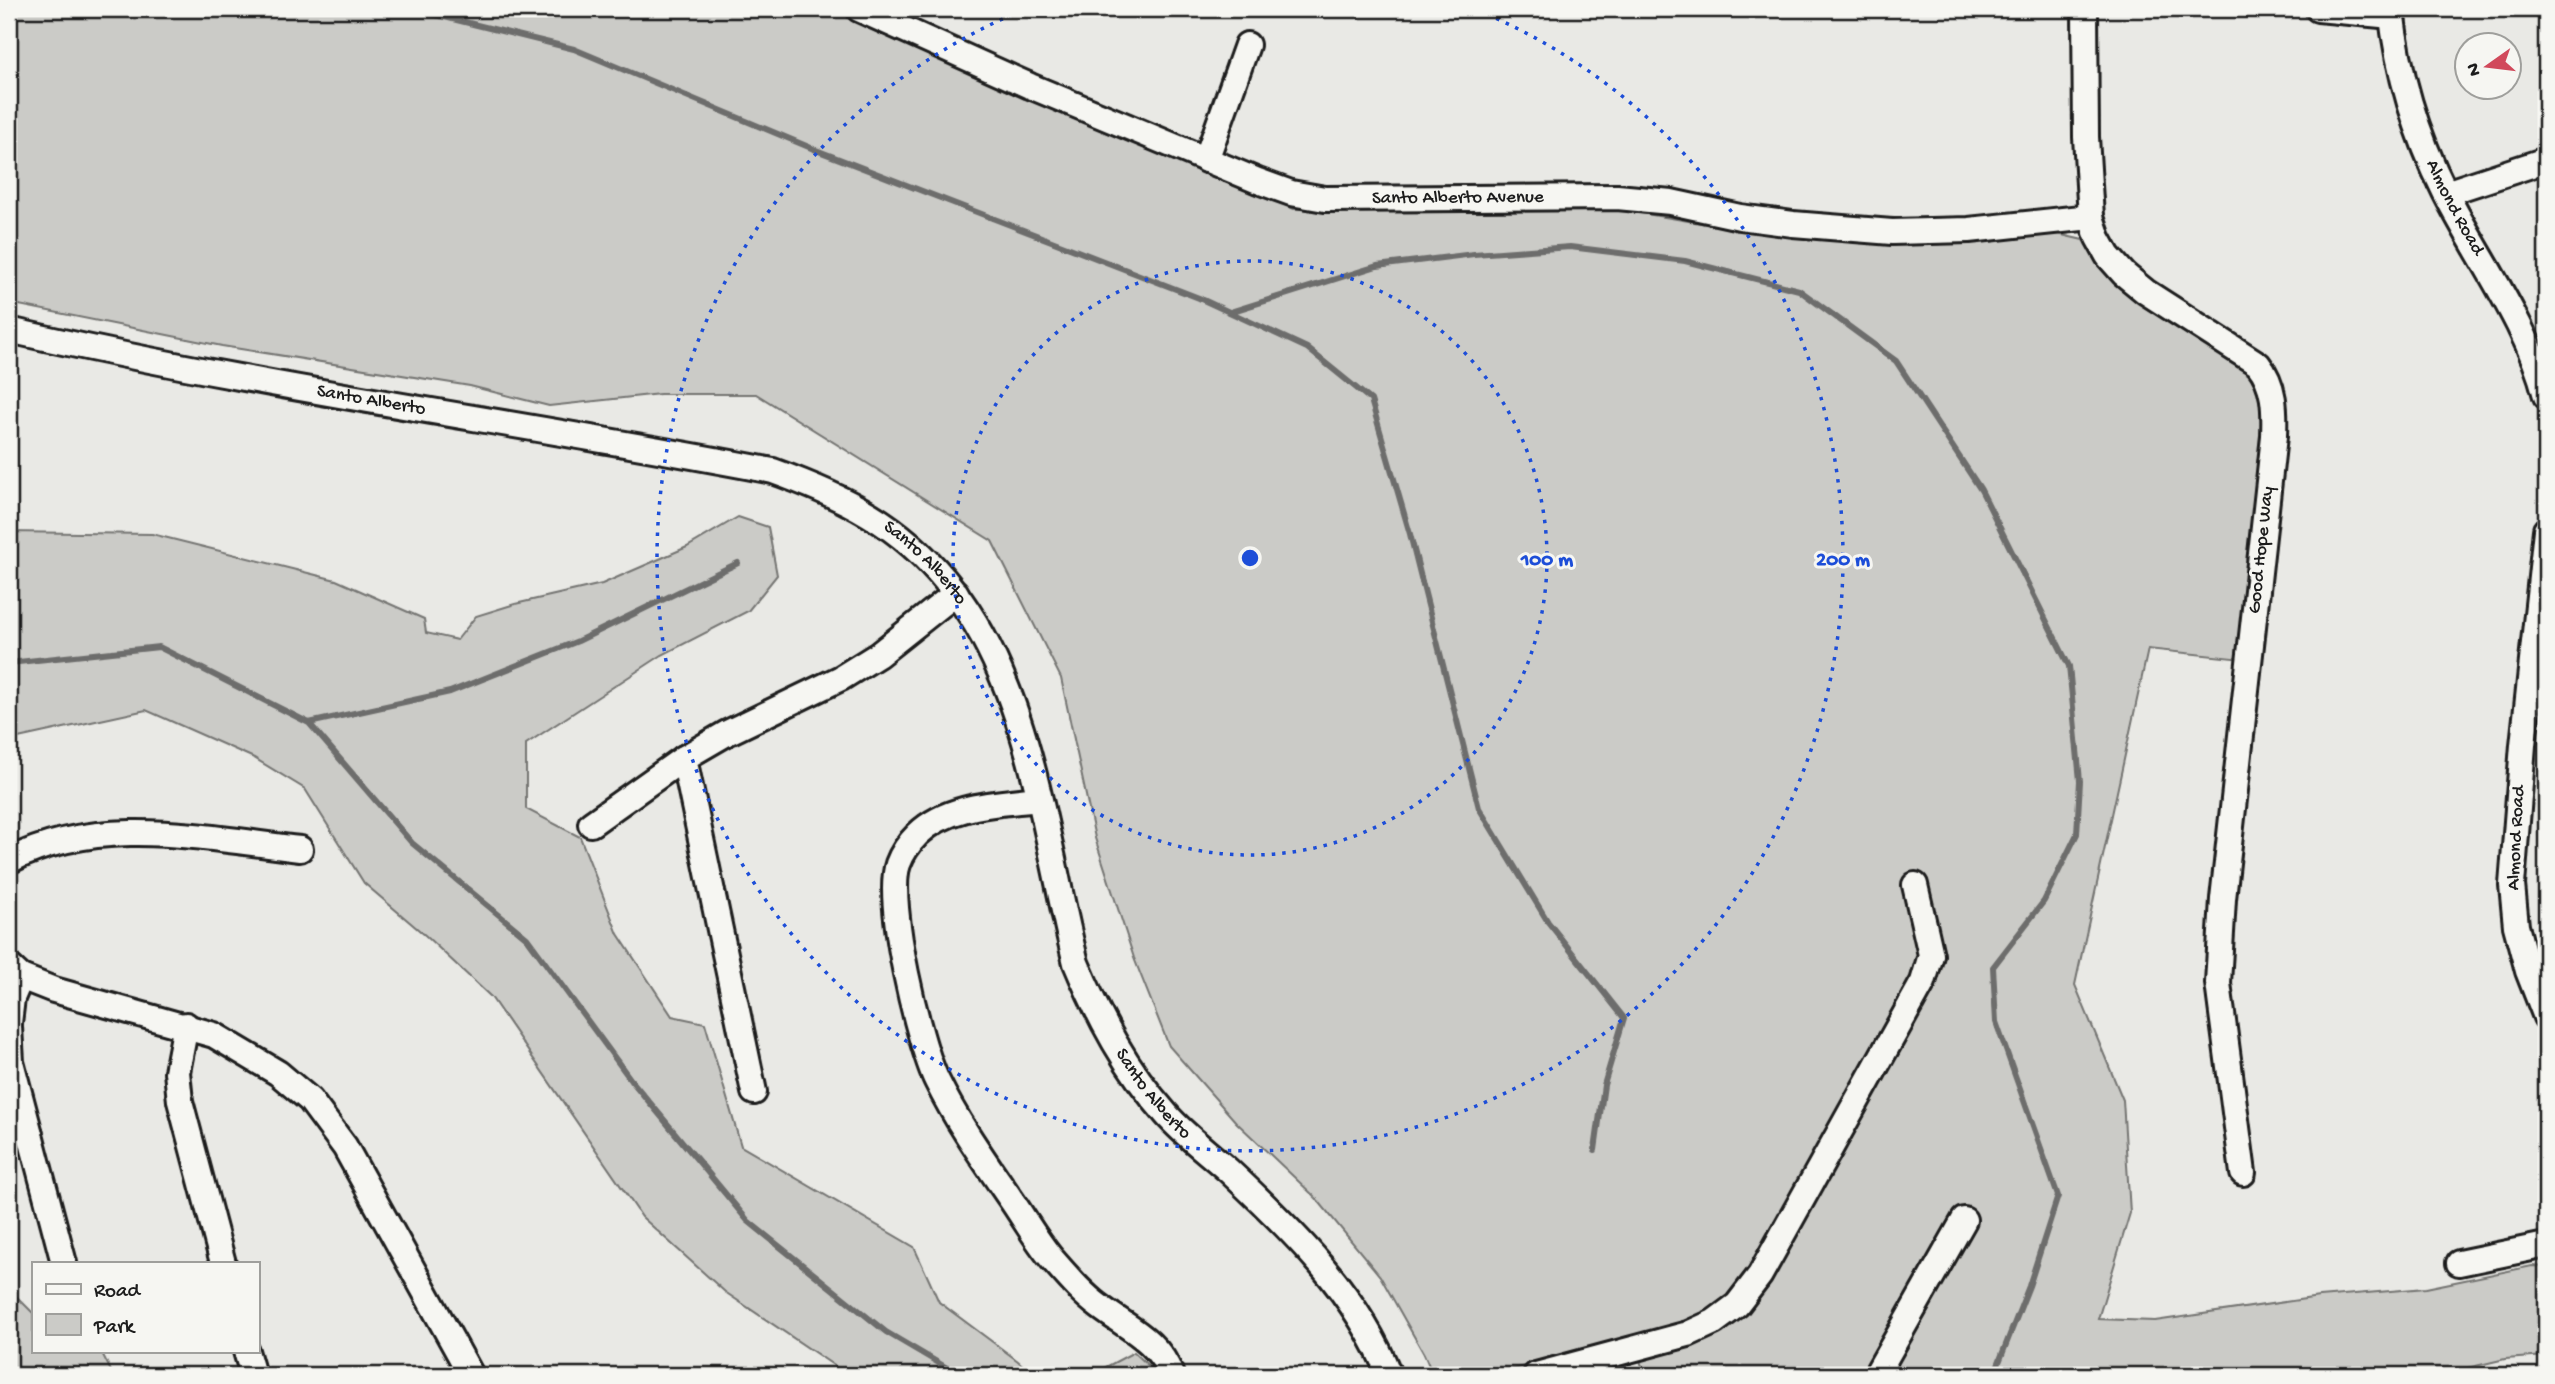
<svg xmlns="http://www.w3.org/2000/svg" width="2555" height="1384" font-family="'Gochi Hand',sans-serif">
	<style>
		.green { fill: #cbcbc7; stroke: #747472; stroke-width: 2 }
		.lines { fill: none; stroke-linecap: round; stroke-linejoin: round }
		.stream { stroke: #6d6d6c; stroke-width: 6 }
		.minor-casing { stroke: #1c1c1c; stroke-width: 30 }
		.minor { stroke: #f6f6f2; stroke-width: 24 }
		.ring { fill: none; stroke: #1d4ed8; stroke-width: 3.5; stroke-dasharray: 3.5 7 }
		.labels { text-anchor: middle; dominant-baseline: central; stroke-width: 6; stroke-linejoin: round; paint-order: stroke }
		.street-label { font-size: 19px; fill: #1c1c1c; stroke: #f6f6f2 }
		.centre { fill: #1d4ed8; stroke: #f6f6f2; stroke-width: 3.5 }
		.ring-label { font-size: 21px; text-anchor: middle; font-weight: bold; fill: #1d4ed8; stroke: #f6f6f2; stroke-width: 6; stroke-linejoin: round; paint-order: stroke }
	</style>
	<rect width="100%" height="100%" fill="#e9e9e5"/>
	<filter id="ink" filterUnits="userSpaceOnUse"><feTurbulence type="fractalNoise" baseFrequency=".0143" numOctaves="2"/><feDisplacementMap in="SourceGraphic" scale="14" xChannelSelector="R" yChannelSelector="G"/><feConvolveMatrix kernelMatrix="1 2 1 2 8 2 1 2 1" color-interpolation-filters="sRGB"/></filter>
	<g filter="url(#ink)">
		<path class="green" d="M9,9H849L1107,128L1294,209L1628,211L1719,226L1829,238L2053,233L2083,240L2112,274L2152,311L2206,341L2256,375L2265,420L2242,659L2148,649L2075,985L2123,1100L2130,1213L2098,1319L2155,1321L2319,1297L2426,1288L2532,1266L2546,1267V1356L2505,1359L2438,1375H1645L1633,1340L1489,1375H1433L1424,1354L1380,1276L1316,1198L1236,1122L1169,1046L1134,958L1095,838L1061,678L992,541L756,394H660L549,406L470,386L222,346L9,303Z
			M738,517L768,527L777,575L748,611L662,655L526,744V809L580,837L618,934L672,1016L705,1023L741,1146L914,1247L939,1302L1018,1361L1033,1375H848L725,1292L642,1217L491,997L426,936L364,883L305,789L254,758L146,710L9,740V532L152,534L336,580L424,619L426,633L457,640L476,616L515,604L602,584L687,547Z
			M9,1289L33,1313V1351H101L113,1375H9Z
			M1134,1352L1152,1369L1154,1375H1091Z"/>
		<g class="lines">
			<path class="stream" d="M412,9L574,49L816,150L1199,298L1307,348L1371,400L1410,534L1479,808L1548,922L1624,1018L1604,1085L1595,1150
				M1230,312L1377,266L1474,254L1570,247L1685,261L1799,290L1896,361L1981,490L2069,666L2080,781L2077,834L2044,901L1993,967L1996,1022L2058,1196L2029,1286L1994,1375
				M9,663L159,647L309,723L412,843L527,938L631,1080L748,1221L886,1332L959,1375
				M309,723L450,692L578,641L738,563"/>
			<defs>
				<g id="minor">
					<path id="s1" d="M859,9L1030,86L1258,181L1291,193L1325,199L1617,197L1671,202L1740,217L1793,224L1892,232L1969,230L2091,217"/>
					<path d="M2085,9L2086,137L2091,217L2098,238L2108,256L2124,274L2146,292L2258,364C2275,385 2275,410 2274,436L2223,899L2218,983L2243,1173"/>
					<path d="M2318,9L2392,16"/>
					<path id="s2" d="M2391,9C2398,73 2416,134 2445,192C2479,260 2527,322 2546,396"/>
					<path d="M1206,160L1247,45"/>
					<path d="M2446,193L2546,160"/>
					<path id="s3" d="M9,330C261,388 519,422 773,471C806,483 839,496 870,515C1026,610 1036,804 1076,963C1099,1018 1126,1069 1166,1114C1184,1135 1208,1152 1229,1171C1292,1230 1357,1293 1389,1375"/>
					<path d="M2546,530L2523,745L2512,885L2516,926L2528,971L2546,1017"/>
					<path d="M684,758L754,1092"/>
					<path d="M1038,799C999,804 949,804 918,834C910,842 902,853 898,864C885,902 919,1044 937,1081C957,1122 984,1160 1010,1198C1024,1218 1036,1240 1052,1259C1067,1276 1082,1294 1100,1307C1128,1328 1159,1341 1171,1375"/>
					<path d="M591,824L684,758L727,733L841,678L878,655L956,593"/>
					<path d="M9,861C98,814 204,838 300,849"/>
					<path d="M9,966L21,977L54,990L214,1035L278,1073L310,1100L345,1147L471,1375"/>
					<path d="M9,1023L12,998L21,977"/>
					<path d="M186,1025L177,1072L180,1101L223,1263"/>
					<path d="M9,1027L11,1062L64,1263"/>
					<path d="M2459,1263L2546,1245"/>
					<path d="M246,1351L253,1375"/>
					<path d="M1536,1375L1688,1334L1714,1322L1737,1305L1760,1275L1923,982L1931,955L1915,885"/>
					<path d="M1876,1375L1964,1220"/>
				</g>
			</defs>
			<use href="#minor" class="minor-casing"/>
			<use href="#minor" class="minor"/>
		</g>
	</g>
	<g class="ring">
		<circle cx="1250" cy="558" r="297"/>
		<path d="M1477 10A593 593 0 1 1 1023 10"/>
	</g>
	<g class="labels">
		<g class="street-label">
			<text stroke="none"><textPath href="#s1" startOffset="637">Santo Alberto Avenue</textPath></text>
			<text stroke="none"><textPath href="#s2" startOffset="210">Almond Road</textPath></text>
			<text stroke="none"><textPath href="#s3" startOffset="369">Santo Alberto</textPath></text>
			<text transform="translate(2262 550) rotate(-84)">Good Hope Way</text>
			<text stroke="none"><textPath href="#s3" startOffset="957">Santo Alberto</textPath></text>
			<text transform="translate(2517 838) rotate(-87)">Almond Road</text>
			<text stroke="none"><textPath href="#s3" startOffset="1545">Santo Alberto</textPath></text>
		</g>
	</g>
	<circle cx="1250" cy="558" r="10" class="centre"/>
	<g class="ring-label">
		<text x="1547" y="565">100 m</text>
		<text x="1843" y="565">200 m</text>
	</g>
	<rect width="2555" height="1384" fill="none" stroke="#f6f6f2" stroke-width="35"/>
	<rect x="18" y="18" width="2520" height="1349" fill="none" stroke="#1c1c1c" stroke-width="2.5" filter="url(#ink)"/>
	<rect x="32" y="1262" width="228" height="91" fill="#f6f6f2" stroke="#9f9f9c" stroke-width="2"/>
	<rect x="46" y="1284" width="35" height="10" fill="#f6f6f2" stroke="#9f9f9c" stroke-width="2"/>
	<text x="94" y="1296" font-size="21" fill="#1c1c1c">Road</text>
	<rect x="46" y="1314" width="35" height="21" fill="#cbcbc7" stroke="#9f9f9c" stroke-width="2"/>
	<text x="94" y="1332" font-size="21" fill="#1c1c1c">Park</text>
	<g transform="translate(2488 66) rotate(256)"><circle r="33" fill="#f6f6f2" stroke="#9f9f9c" stroke-width="2"/>
	<path d="M0-5L12 26L0 18L-12 26Z" fill="#d1495b"/>
	<text y="-10" font-size="19" font-weight="bold" text-anchor="middle" fill="#1c1c1c">N</text>
	</g>
</svg>
